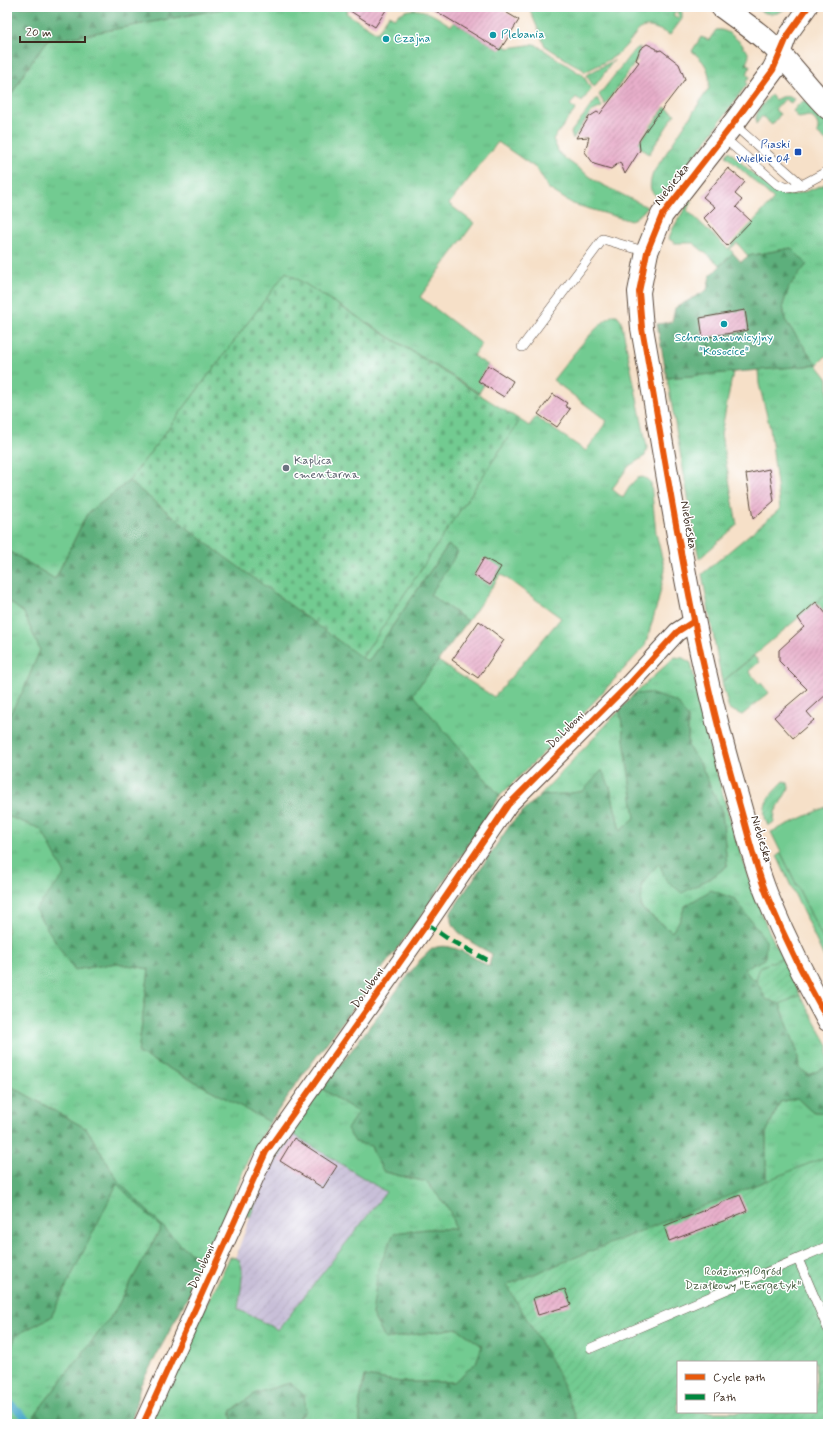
<svg xmlns="http://www.w3.org/2000/svg" width="835" height="1431" font-family="Mynerve,sans-serif">
	<style>
		.industrial { fill: url(#industrial-furrows) }
		.grass { fill: url(#grass-tufts); stroke: #567a58 }
		.forest { fill: url(#forest-firs); stroke: #4c6c4c }
		.cemetery { fill: url(#cemetery-stones); stroke: #567a58 }
		.garden { fill: url(#garden-furrows); stroke: #567a58; fill-rule: evenodd }
		.pitch { fill: #72cb91; stroke: #567a58 }
		.lines { fill: none; stroke-linecap: round; stroke-linejoin: round }
		.stream { stroke: #4daacb; stroke-width: 7 }
		.building { fill: url(#building-hatch) }
		.service-casing { stroke: #574538; stroke-width: 10 }
		.minor-casing { stroke: #574538; stroke-width: 20 }
		.tertiary-casing { stroke: #574538; stroke-width: 24 }
		.service { stroke: #fff; stroke-width: 9 }
		.minor { stroke: #fff; stroke-width: 18 }
		.tertiary { stroke: #fff; stroke-width: 22 }
		.quiet { stroke: #00873e; stroke-width: 5; stroke-dasharray: 10 5; stroke-linecap: butt }
		.cycleway-casing { stroke: #fff; stroke-width: 8 }
		.cycleway { stroke: #e8590c; stroke-width: 6 }
		.culture-dot { fill: #0f9aa8; stroke: #fff; stroke-width: 1.5 }
		.transit-dot { fill: #1a4fb4; stroke: #fff; stroke-width: 1.5 }
		.worship-dot { fill: #6b7280; stroke: #fff; stroke-width: 1.5 }
		.labels { text-anchor: middle; dominant-baseline: central; stroke-width: 3; stroke-linejoin: round; paint-order: stroke }
		.culture-label { font-size: 12px; fill: #0d838f; stroke: #fff; text-anchor: start }
		.transit-label { font-size: 12px; fill: #164399; stroke: #fff; text-anchor: end }
		.street-label { font-size: 12px; fill: #3b2a1e; stroke: #fff }
		.worship-label { font-size: 12px; fill: #5b616d; stroke: #fff; text-anchor: start }
		.park-label { font-size: 12px; fill: #4e6246; stroke: #fff }
	</style>
	<defs>
		<pattern id="industrial-furrows" width="10" height="10" patternUnits="userSpaceOnUse"><rect width="10" height="10" fill="#c8bfd8"/><path d="M-1 1l2-2M0 10L10 0M9 11l2-2" fill="none" stroke="#ada4b9"/></pattern>
		<pattern id="grass-tufts" width="24" height="20" patternUnits="userSpaceOnUse"><rect width="24" height="20" fill="#72cb91"/><path d="M3 7l-1-3M5 7V3M7 7l1-3M15 17l-1-3M17 17v-4M19 17l1-3" fill="none" stroke="#64ae7d"/></pattern>
		<pattern id="forest-firs" width="22" height="20" patternUnits="userSpaceOnUse"><rect width="22" height="20" fill="#5daf7b"/><path d="M5 1l3.5 6h-7zM16 11l3.5 6h-7z" fill="#4e8f64"/></pattern>
		<pattern id="cemetery-stones" width="16" height="16" patternUnits="userSpaceOnUse"><rect width="16" height="16" fill="#72cb91"/><path d="M2 7V4a2 2 0 0 1 4 0v3zM10 15v-3a2 2 0 0 1 4 0v3z" fill="#64ae7d"/></pattern>
		<pattern id="garden-furrows" width="10" height="10" patternUnits="userSpaceOnUse"><rect width="10" height="10" fill="#72cb91"/><path d="M-1 1l2-2M0 10L10 0M9 11l2-2" fill="none" stroke="#64ae7d"/></pattern>
		<pattern id="building-hatch" width="6" height="6" patternUnits="userSpaceOnUse"><rect width="6" height="6" fill="#e8afcb"/><path d="M-1 1l2-2M0 6l6-6M5 7l2-2" fill="none" stroke="#bd8fa4"/></pattern>
	</defs>
	<rect width="100%" height="100%" fill="#fff"/>
	<filter id="ink" filterUnits="userSpaceOnUse"><feTurbulence type="fractalNoise" baseFrequency=".025" numOctaves="2"/><feDisplacementMap in="SourceGraphic" scale="8" xChannelSelector="R" yChannelSelector="G"/><feConvolveMatrix kernelMatrix="1 2 1 2 8 2 1 2 1" color-interpolation-filters="sRGB"/></filter>
	<filter id="wash" filterUnits="userSpaceOnUse"><feTurbulence type="fractalNoise" baseFrequency=".012" numOctaves="4" result="noise"/><feDisplacementMap in="SourceGraphic" scale="16" xChannelSelector="R" yChannelSelector="G"/><feGaussianBlur stdDeviation="0.9" result="paint"/><feColorMatrix in="noise" values="0 0 0 0 0 0 0 0 0 0 0 0 0 0 0 0 0 1.4 0 .05"/><feComposite in="paint" operator="in"/></filter>
	<g filter="url(#wash)">
		<rect width="100%" height="100%" fill="#f6e0c8"/>
		<path class="industrial" d="M293,1133L387,1191L278,1330L238,1309L242,1269L239,1261L235,1258L267,1173Z"/>
		<path class="grass" d="M232,7H349L346,13L377,33L389,15L394,18C415,0 434,15 451,26L454,22L500,50L503,45L508,48L535,44L579,73L580,72L583,75L591,89L582,102L576,97L570,105L576,109L553,139L559,153L567,160L599,183L647,207L643,212L631,221L573,204L549,189L537,169L498,142L449,204L474,223L420,297L482,344L473,356L488,365L478,381L484,385L479,393L286,272L129,481L87,514L55,579L7,550V102L26,70L48,40L68,38Z
			M531,7H679L673,15L678,18L679,17L677,12L680,10L682,12V19L670,35C636,17 642,31 620,52C613,59 594,67 585,72L582,69L570,62L545,46L530,10Z
			M716,30C727,28 736,39 744,46L742,47L744,49L745,48C752,58 748,55 746,65L748,64L750,66L747,75L750,77L746,82L747,84L664,199C649,194 648,188 653,173L709,88C711,70 705,62 692,51L701,37L709,40Z
			M640,47L637,60L605,105L599,95L634,50Z
			M614,60L594,87L586,75Z
			M597,98L602,107L591,112L573,139L571,132Z
			M665,107L675,114L649,154L637,145Z
			M729,151C743,164 769,192 786,195C796,197 818,186 828,183V354L817,365L828,379V593L722,682L702,574L780,509L770,428L759,384L758,370L817,365L785,320L783,305L789,287L807,264L791,248L748,256L737,243L730,249L733,253L720,265L693,243H675L669,239L672,230L690,200L692,202L687,210L728,249L774,199L726,156Z
			M613,315H617L621,320L647,447L645,456L629,466L612,489L623,498C629,488 638,467 651,483L656,533L665,570L658,602L645,646L590,706L500,796L412,694L438,661L494,697L561,618L501,574L468,621L430,595L457,552L448,545L368,662L362,658L520,420L529,426L536,417L537,418L586,451L607,421L553,380C569,360 592,328 613,315Z
			M733,372L721,434L737,525L699,559L667,378Z
			M7,600L24,613L40,650L23,691L7,719Z
			M754,656L759,662L749,671L759,684L761,683L769,693L742,715L729,709L722,682Z
			M675,657L683,658L691,663L710,749L736,840L765,923L782,958L760,967L756,980H752L744,969L685,906L680,920L672,932L641,908L642,884L659,862L711,878L727,866L722,812L700,763L688,747V718L649,693L634,694Z
			M620,710L635,818L620,831L610,787L566,794L540,795Z
			M7,816L41,828L65,874L74,970L117,963L149,969L138,1053L188,1078L270,1122L248,1159L206,1263L183,1247L162,1226L113,1314L33,1417L32,1424H7V1360L16,1335L51,1317L118,1181L87,1129L7,1084Z
			M781,853L828,949V966L777,856Z
			M800,995L828,1045V1066L809,1075L799,1068L797,1051L780,1004Z
			M322,1089L358,1112L375,1157L384,1172L427,1182L450,1211L455,1229H427L394,1233L372,1314L385,1339L457,1328L482,1346L476,1363L454,1382H401L365,1376L360,1400V1424H294L306,1411L290,1383L256,1393L231,1411L232,1424H149L181,1352L215,1288L230,1257C233,1257 237,1258 239,1260C246,1269 239,1298 238,1309L278,1330L386,1192L293,1134L267,1173L250,1217L245,1214L275,1154Z
			M797,1098L811,1111L828,1114V1156L766,1181V1133L780,1102Z"/>
		<path class="forest" d="M7,7H232L68,38L48,40L26,70L7,102Z
			M791,248L807,264L789,287L783,305L785,320L817,365L667,378L657,324L672,322L675,308L707,290L710,276L733,253L741,262L748,256Z
			M129,481L209,545L368,662L448,545L458,552L430,595L468,621L413,694L500,796L420,918L302,1076L270,1122L188,1078L138,1053L149,969L117,963L74,970L35,910L65,874L41,829L7,816V719L23,691L40,650L24,613L7,600V550L55,579L87,514Z
			M649,693L677,702L688,718V747L700,763L722,812L727,866L711,878L682,893L666,880L659,863L642,884L641,908L672,932L680,920L685,906L711,890L735,899L766,941L765,959L744,969L752,979L756,980L766,999L780,1004L797,1051L799,1068L809,1075L828,1066V1114L811,1111L797,1098L780,1102L766,1133V1181L507,1285L556,1369L579,1424H360V1400L365,1376L401,1382H454L476,1363L482,1346L457,1328L385,1339L372,1314L378,1269L394,1233L427,1229H455L450,1211L427,1182L384,1172L375,1157L371,1146L355,1142L347,1129L358,1112L322,1089L420,960C424,957 428,952 432,949C450,939 474,959 489,966L492,954C477,945 449,934 451,912L512,822L540,795L566,794L583,791L602,770L610,787L620,831L635,818L620,710L634,694Z
			M7,1084L87,1129L118,1181L183,1247L206,1263L140,1386L131,1424H32L33,1417L113,1314L161,1228L117,1184L51,1317L16,1335L7,1360Z
			M290,1383L304,1395L306,1411L294,1424H232L231,1411L256,1393Z"/>
		<path class="cemetery" d="M286,272L520,420L362,658L209,545L129,481Z"/>
		<path class="garden" d="M754,7H787C776,17 765,15 754,7Z
			M771,95L775,100C781,96 788,95 794,99L791,103L785,99L775,110L780,114L779,116L772,125L762,116L756,124C754,111 763,104 771,95Z
			M806,100L825,120L828,127V141L827,142L817,133C820,125 816,119 809,116L799,118L793,111L800,103Z
			M828,593V619L816,602Z
			M784,781L788,783L789,788L775,812L774,822L768,826C758,804 771,795 784,781Z
			M782,958L800,995L780,1004L766,999L756,980L760,967Z
			M828,1156V1424H579L556,1369L507,1285ZM678,1362H816V1412H678Z"/>
		<path class="pitch" d="M828,806V949L771,832Z"/>
		<g class="lines">
			<path class="stream" d="M7,1400L32,1424"/>
		</g>
		<g id="blocks">
			<path class="building" d="M344,7H388L375,27Z
				M429,7H497L519,20L500,50Z
				M647,44L657,49V51L661,50L679,64L685,79L649,126L639,141L640,150L625,174L620,162L611,169L594,164L585,152L589,137L576,138L589,117L597,112L600,114L639,62L636,60L640,49Z
				M728,168L745,182L735,194L742,200L736,207L751,221L727,246L704,218L715,207L703,197Z
				M745,310L748,330L703,338L700,318Z
				M488,365L513,381L504,397L478,381Z
				M553,394L567,403L565,406L570,409L557,427L538,414Z
				M769,469L774,501L753,519L746,474Z
				M484,558L501,567L490,585L474,575Z
				M816,602L828,616V693L807,712L814,720L793,738L774,717L807,689L779,661V650L804,627L798,618Z
				M479,621L504,640L478,678L452,660Z
				M294,1138L337,1166L323,1188L280,1161Z
				M740,1195L747,1211L726,1220L669,1241L664,1226L720,1204V1203Z
				M565,1289L571,1305L538,1315L533,1298Z"/>
		</g>
	</g>
	<g filter="url(#ink)">
		<use href="#blocks" fill-opacity="0" stroke="#574538" stroke-width="1"/>
		<g class="lines">
			<defs>
				<path id="service" d="M733,124L802,185L828,171
					M723,137L777,184L788,188L802,185
					M522,347L603,239L647,252
					M798,1259L828,1329
					M591,1348L828,1246"/>
				<path id="minor" d="M781,54L788,35L808,7
					M143,1424L266,1152L427,924L508,805L631,682L677,632L694,621"/>
				<path id="tertiary" d="M722,7C741,21 766,37 781,55C797,72 811,91 828,108
					M781,54L773,70L733,124L662,215L647,252L639,292L642,328C670,485 692,645 738,799C748,833 755,868 769,900C786,941 806,981 828,1020"/>
			</defs>
			<use href="#service" class="service-casing"/>
			<use href="#minor" class="minor-casing"/>
			<use href="#tertiary" class="tertiary-casing"/>
			<use href="#service" class="service"/>
			<use href="#minor" class="minor"/>
			<use href="#tertiary" class="tertiary"/>
			<path class="quiet" d="M427,924L452,941L487,960"/>
			<defs>
				<path id="cycleway" d="M808,7L788,35L773,70L733,124L662,215L647,252L639,292L642,328C670,485 692,645 738,799C748,833 755,868 769,900C786,941 806,981 828,1020
					M143,1424L266,1152L427,924L508,805L631,682L677,632L694,621"/>
			</defs>
			<use href="#cycleway" class="cycleway-casing"/>
			<use href="#cycleway" class="cycleway"/>
		</g>
	</g>
	<g class="culture-dot">
		<circle cx="493" cy="35" r="4"/>
		<circle cx="386" cy="39" r="4"/>
		<circle cx="724" cy="324" r="4"/>
	</g>
	<rect class="transit-dot" x="794" y="148" width="8" height="8" rx="2"/>
	<circle class="worship-dot" cx="286" cy="468" r="4"/>
	<g class="labels">
		<g class="culture-label">
			<text x="501" y="35">Plebania</text>
			<text x="394" y="39">Czajna</text>
			<text x="724" y="338" text-anchor="middle">Schron amunicyjny<tspan x="724" dy="14">"Kosocice"</tspan></text>
		</g>
		<g class="transit-label">
			<text x="790" y="145">Piaski<tspan x="790" dy="14">Wielkie 04</tspan></text>
		</g>
		<g class="street-label">
			<text transform="translate(672 185) rotate(-52)">Niebieska</text>
			<text transform="translate(688 525) rotate(80)">Niebieska</text>
			<text transform="translate(566 730) rotate(-45)">Do Luboni</text>
			<text transform="translate(761 839) rotate(73)">Niebieska</text>
			<text transform="translate(368 988) rotate(-55)">Do Luboni</text>
			<text transform="translate(202 1267) rotate(-66)">Do Luboni</text>
		</g>
		<g class="worship-label">
			<text x="294" y="461">Kaplica<tspan x="294" dy="14">cmentarna</tspan></text>
		</g>
		<g class="park-label">
			<text x="743" y="1272">Rodzinny Ogród<tspan x="743" dy="14">Działkowy "Energetyk"</tspan></text>
		</g>
	</g>
	<rect width="835" height="1431" fill="none" stroke="#fff" stroke-width="24"/>
	<rect x="677" y="1361" width="140" height="52" fill="#ffffff" stroke="#b1aaa5"/>
	<rect x="685" y="1374" width="20" height="6" fill="#e8590c" stroke="#b1aaa5"/>
	<text x="713" y="1381" font-size="12" fill="#3b2a1e">Cycle path</text>
	<rect x="685" y="1394" width="20" height="6" fill="#00873e" stroke="#b1aaa5"/>
	<text x="713" y="1401" font-size="12" fill="#3b2a1e">Path</text>
	<path d="M20 36v6h65v-6" fill="none" stroke="#3b2a1e" stroke-width="2"/>
	<text x="26" y="36" font-size="12" fill="#3b2a1e" stroke="#ffffff" stroke-width="3" paint-order="stroke">20 m</text>
</svg>
